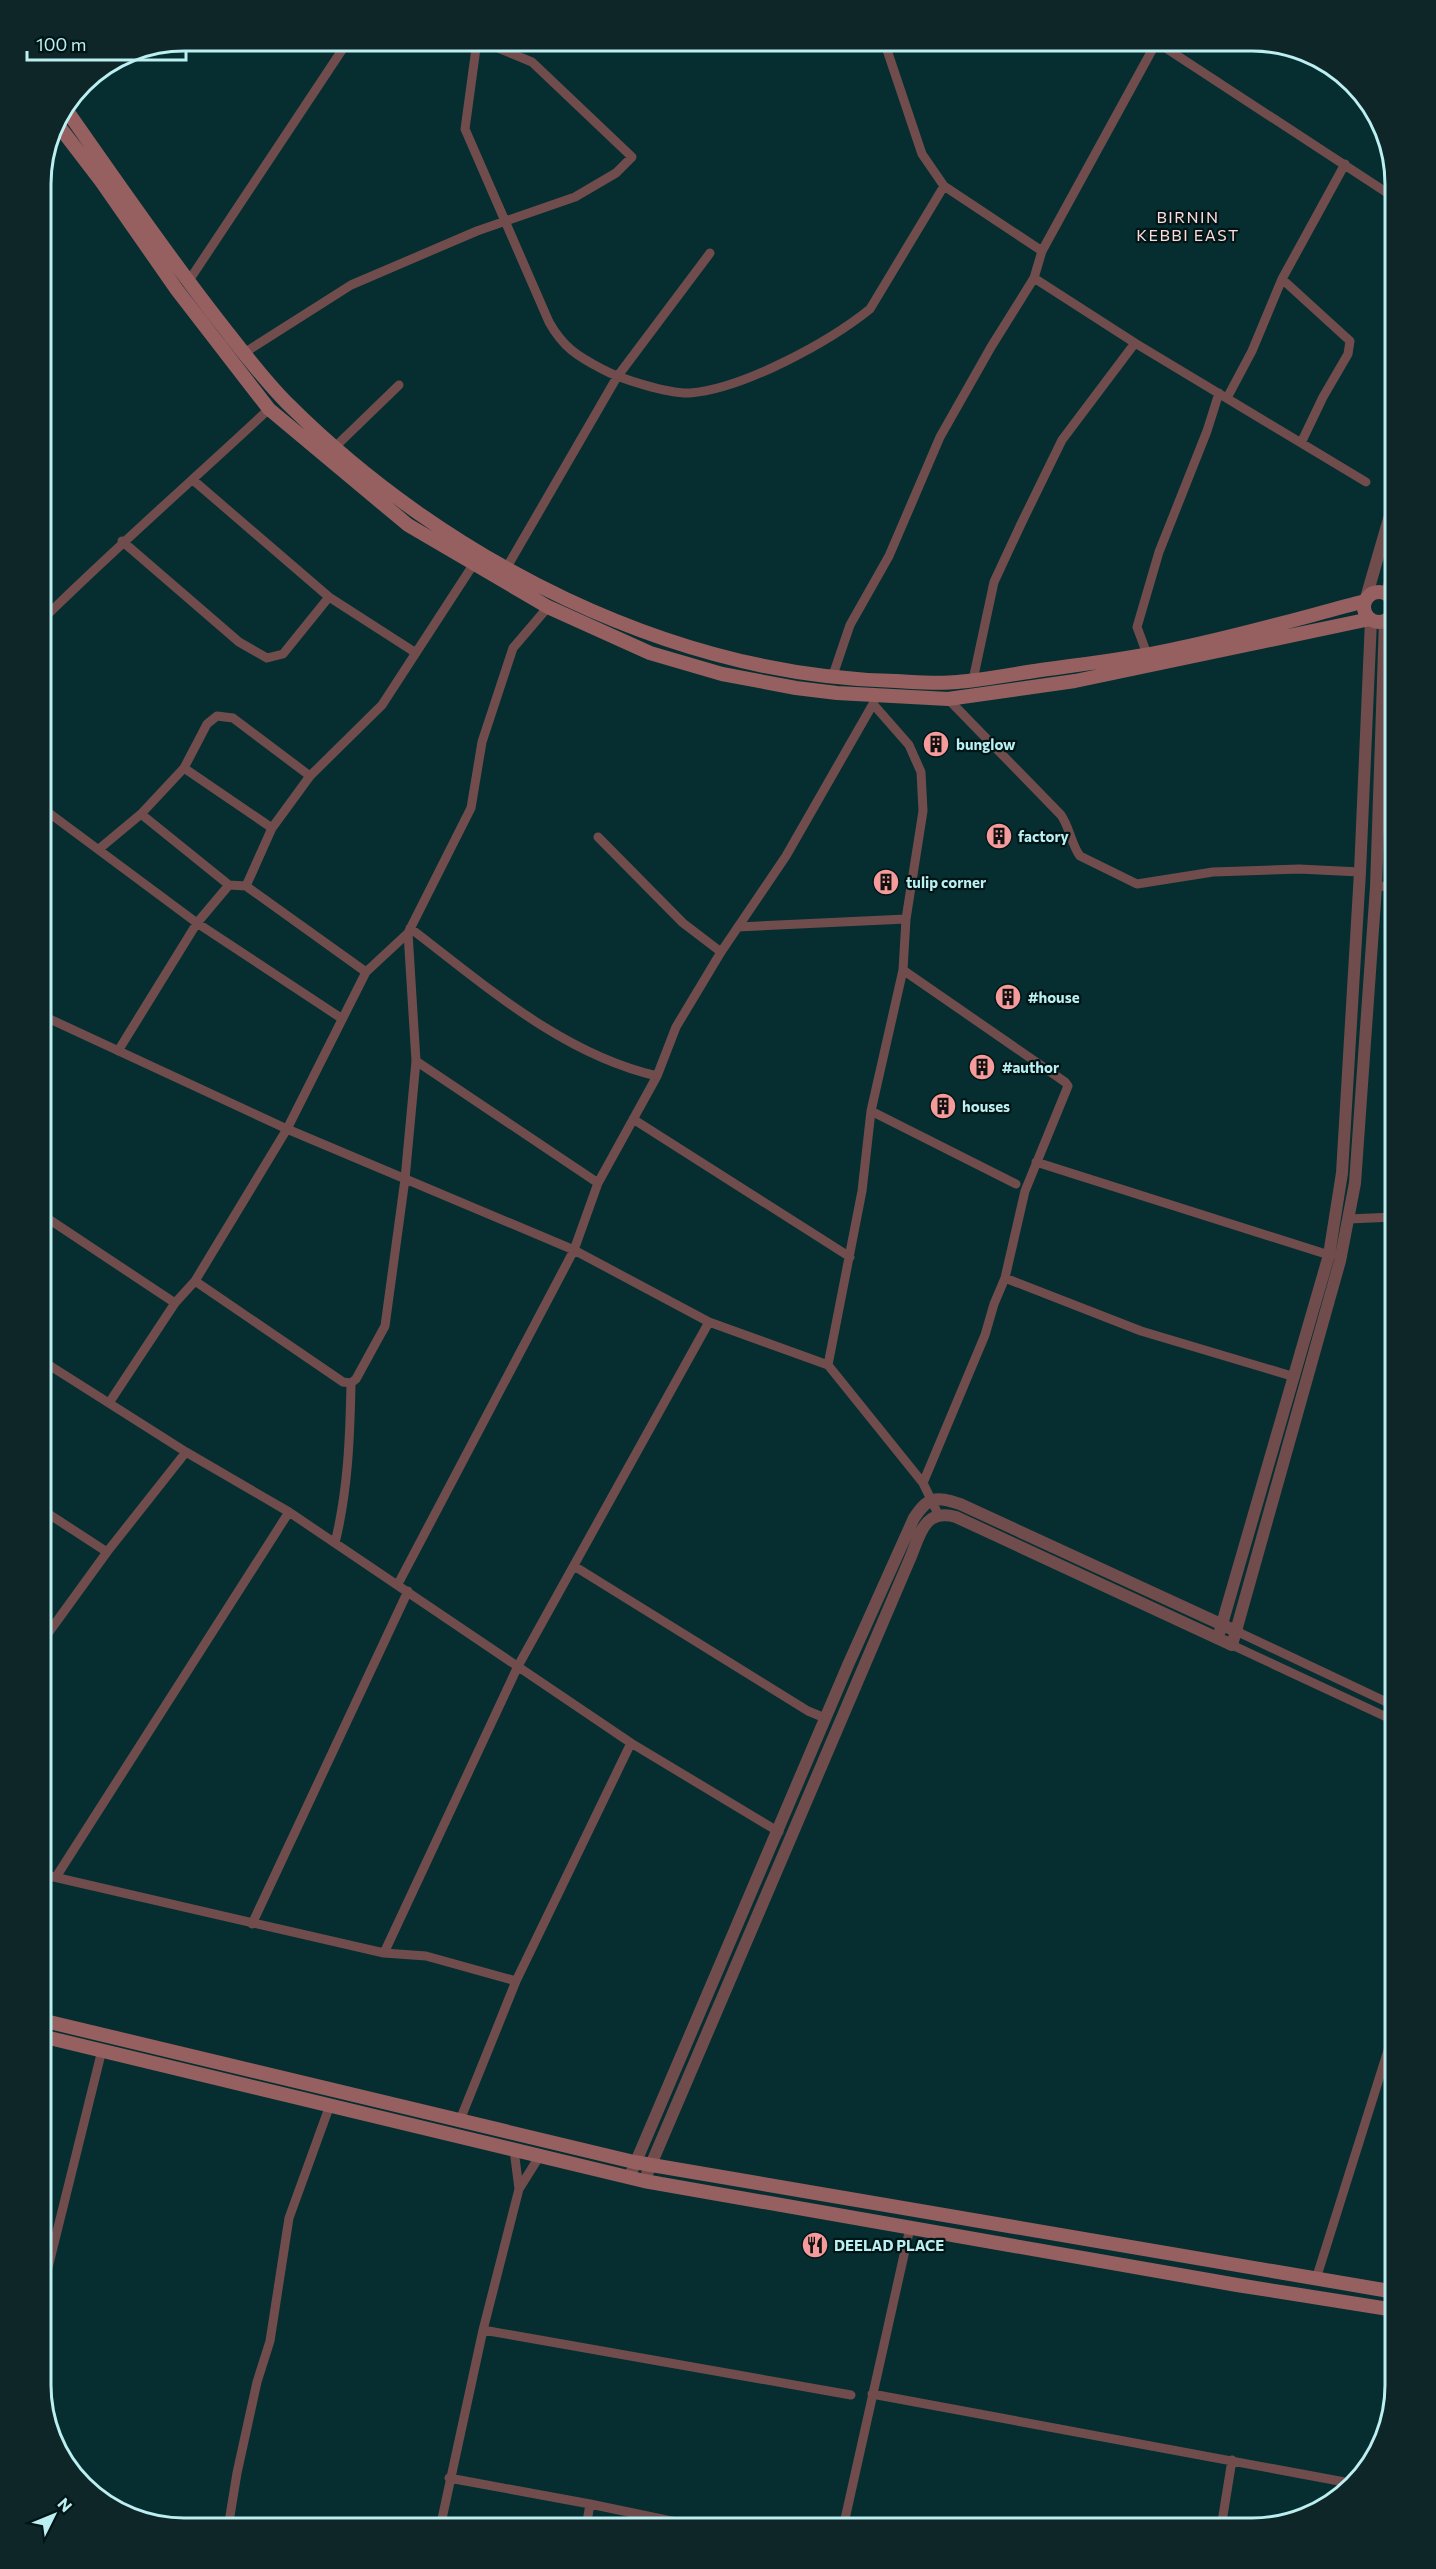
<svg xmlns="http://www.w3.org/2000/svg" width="1436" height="2569" font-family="Commissioner,sans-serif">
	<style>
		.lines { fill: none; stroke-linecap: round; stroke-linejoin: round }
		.minor { stroke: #704d4c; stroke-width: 9 }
		.tertiary { stroke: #704d4c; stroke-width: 12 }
		.secondary { stroke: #976060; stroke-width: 14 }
		.labels { text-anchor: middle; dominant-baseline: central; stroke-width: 4.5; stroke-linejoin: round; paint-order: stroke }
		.poi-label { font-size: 15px; font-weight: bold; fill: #bbeff1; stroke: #001516; text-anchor: start }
		.neighbourhood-label { font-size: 16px; letter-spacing: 1.5px; fill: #fedbda; stroke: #001516 }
		.rim { fill: none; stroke: #bbeff1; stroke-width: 3 }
	</style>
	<rect width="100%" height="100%" fill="#062e30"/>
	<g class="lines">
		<path class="minor" d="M477,41L465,129L549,322C563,347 577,356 602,369C620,379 669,394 690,393C743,389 829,342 870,309L944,186
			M884,41L922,154L944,186L1042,251
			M1155,41L1395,198
			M1034,278L1135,343L1366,482
			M1282,279L1350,341L1348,354L1323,397L1301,443
			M188,282L348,41
			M244,353L351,285L477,231L575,197L616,173L632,157L532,62L481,41
			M1227,398L1252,351L1282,279L1345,164
			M335,447L399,385
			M193,480L329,597L416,653
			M122,541L239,642L267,658L283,654L329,597
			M507,567L617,377L710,253
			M41,621C115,548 193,480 269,409
			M1147,654L1137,627L1159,552L1207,431L1219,393
			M832,678L850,625L889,556L940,437L991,347L1034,278L1042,251L1157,41
			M973,680L994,582L1021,524L1062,440L1135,343
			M948,699L1061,815C1070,828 1071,844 1080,856L1137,884L1213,872L1299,869L1360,872
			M184,768L272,828
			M41,807L197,923L341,1018
			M141,814L229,885
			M598,837L683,923L721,952
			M99,849L141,814L184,768L207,724L217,716L233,718L310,776
			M246,886L366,972
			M1376,887L1395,885
			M738,927L906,919
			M410,928C486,986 562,1054 657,1076
			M903,970L1065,1082L1068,1086L1025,1191L1005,1278L994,1304L985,1335L923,1483
			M41,1015L287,1129L574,1250L709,1322L828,1365L923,1483L938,1514
			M118,1051L197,923L229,885L246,886L272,828L310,776L382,705L473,565
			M416,1061L598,1183
			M871,1111L1016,1184
			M633,1119L850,1257
			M1036,1162L1329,1255
			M41,1214L175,1303
			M1348,1219L1395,1217
			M1005,1278L1141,1331L1295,1377
			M195,1281L343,1382L351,1383
			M41,1360L186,1452L289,1512L631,1743L779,1832
			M828,1365L862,1191L871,1111L903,970L906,919L923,811L921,772L909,745L873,704L874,701
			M109,1403L175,1303L195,1281L287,1129L366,972L408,933L471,808L482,742L513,648L548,607
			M41,1509L107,1552
			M335,1543C348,1490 350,1437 351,1383L356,1379L385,1326L405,1179L416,1061L408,933
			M574,1566L808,1711L825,1718
			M398,1584L574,1250L598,1183L657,1076L676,1027L721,952L786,856L873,704
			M1238,1632L1395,1706
			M41,1643L107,1552L186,1452
			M1232,1645L1395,1721
			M41,1874L384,1953L426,1956L516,1981
			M56,1877L289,1512
			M252,1924L408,1591
			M384,1953L518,1666L709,1322
			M460,2120L516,1981L631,1743
			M514,2150L519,2189
			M1316,2279L1395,2028
			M41,2296L102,2050
			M483,2330L851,2395
			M872,2394L1350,2483
			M449,2478L590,2504L705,2528
			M228,2528L237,2473L257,2382L270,2341L289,2218L330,2105
			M440,2528L483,2330L519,2189L539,2157
			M586,2528L590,2504
			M843,2528L910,2228
			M1221,2528L1232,2460"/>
		<path class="tertiary" d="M1387,594L1395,563
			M1366,598L1395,498
			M1220,1631L1329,1255L1342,1173L1360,872L1371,620
			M629,2178L848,1665L914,1518C929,1496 935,1496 960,1504L1238,1632
			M644,2181L909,1561C920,1536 923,1508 956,1517L1232,1645L1340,1261L1355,1183L1376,887L1385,621"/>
		<path class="secondary" d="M65,108C115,179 164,251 218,320C240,348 262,378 287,403C444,560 671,676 896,681C916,682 937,684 957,682C985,680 1013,674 1041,670C1084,664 1128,659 1170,650C1236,637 1300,618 1365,601
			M55,121L101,181L177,290L269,409L408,525L548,607L650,653L722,674L796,688L837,693L948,699L1075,681L1370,619
			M1364 607a15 15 0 1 1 30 0a15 15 0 1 1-30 0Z
			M41,2020L634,2162L1395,2292
			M41,2036L644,2181L1237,2285L1395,2310"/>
	</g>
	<defs>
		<symbol id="building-disc" viewBox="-11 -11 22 22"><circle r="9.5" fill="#f59b9b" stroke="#001516"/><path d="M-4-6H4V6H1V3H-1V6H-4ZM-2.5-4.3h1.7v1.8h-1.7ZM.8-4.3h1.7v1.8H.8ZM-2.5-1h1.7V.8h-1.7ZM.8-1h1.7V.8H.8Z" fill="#111"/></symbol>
		<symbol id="restaurant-disc" viewBox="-11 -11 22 22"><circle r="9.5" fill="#f59b9b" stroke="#001516"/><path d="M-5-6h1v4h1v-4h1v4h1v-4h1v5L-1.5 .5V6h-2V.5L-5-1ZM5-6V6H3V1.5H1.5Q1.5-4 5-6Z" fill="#111"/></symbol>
	</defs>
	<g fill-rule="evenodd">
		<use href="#building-disc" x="921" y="729" width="30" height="30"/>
		<use href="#building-disc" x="984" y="821" width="30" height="30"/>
		<use href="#building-disc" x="871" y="867" width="30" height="30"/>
		<use href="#building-disc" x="993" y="982" width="30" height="30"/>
		<use href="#building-disc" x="967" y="1052" width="30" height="30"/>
		<use href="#building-disc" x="928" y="1091" width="30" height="30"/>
		<use href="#restaurant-disc" x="800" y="2230" width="30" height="30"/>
	</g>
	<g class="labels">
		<g class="poi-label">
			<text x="956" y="744">bunglow</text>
			<text x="1018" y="836">factory</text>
			<text x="906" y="882">tulip corner</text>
			<text x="1028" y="997">#house</text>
			<text x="1002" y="1067">#author</text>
			<text x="962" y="1106">houses</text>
			<text x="834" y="2245">DEELAD PLACE</text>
		</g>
		<g class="neighbourhood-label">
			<text x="1188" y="216">BIRNIN<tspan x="1188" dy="18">KEBBI EAST</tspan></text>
		</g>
	</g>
	<path d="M0 0H1436V2569H0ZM184 51H1252A133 133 0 0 1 1385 184V2385A133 133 0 0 1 1252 2518H184A133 133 0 0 1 51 2385V184A133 133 0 0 1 184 51Z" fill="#0f2628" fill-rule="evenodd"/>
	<path class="rim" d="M184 51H1252A133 133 0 0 1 1385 184V2385A133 133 0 0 1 1252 2518H184A133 133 0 0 1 51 2385V184A133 133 0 0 1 184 51Z"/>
	<g transform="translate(54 2515) rotate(47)" stroke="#001516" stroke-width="4.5" paint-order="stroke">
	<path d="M0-4.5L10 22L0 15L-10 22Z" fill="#bbeff1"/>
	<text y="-9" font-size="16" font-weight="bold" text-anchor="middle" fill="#bbeff1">N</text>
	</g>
	<path d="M27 51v9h159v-9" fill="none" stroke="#bbeff1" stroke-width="3"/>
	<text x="36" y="51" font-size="18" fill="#bbeff1" stroke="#001516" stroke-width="4.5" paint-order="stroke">100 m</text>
</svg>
